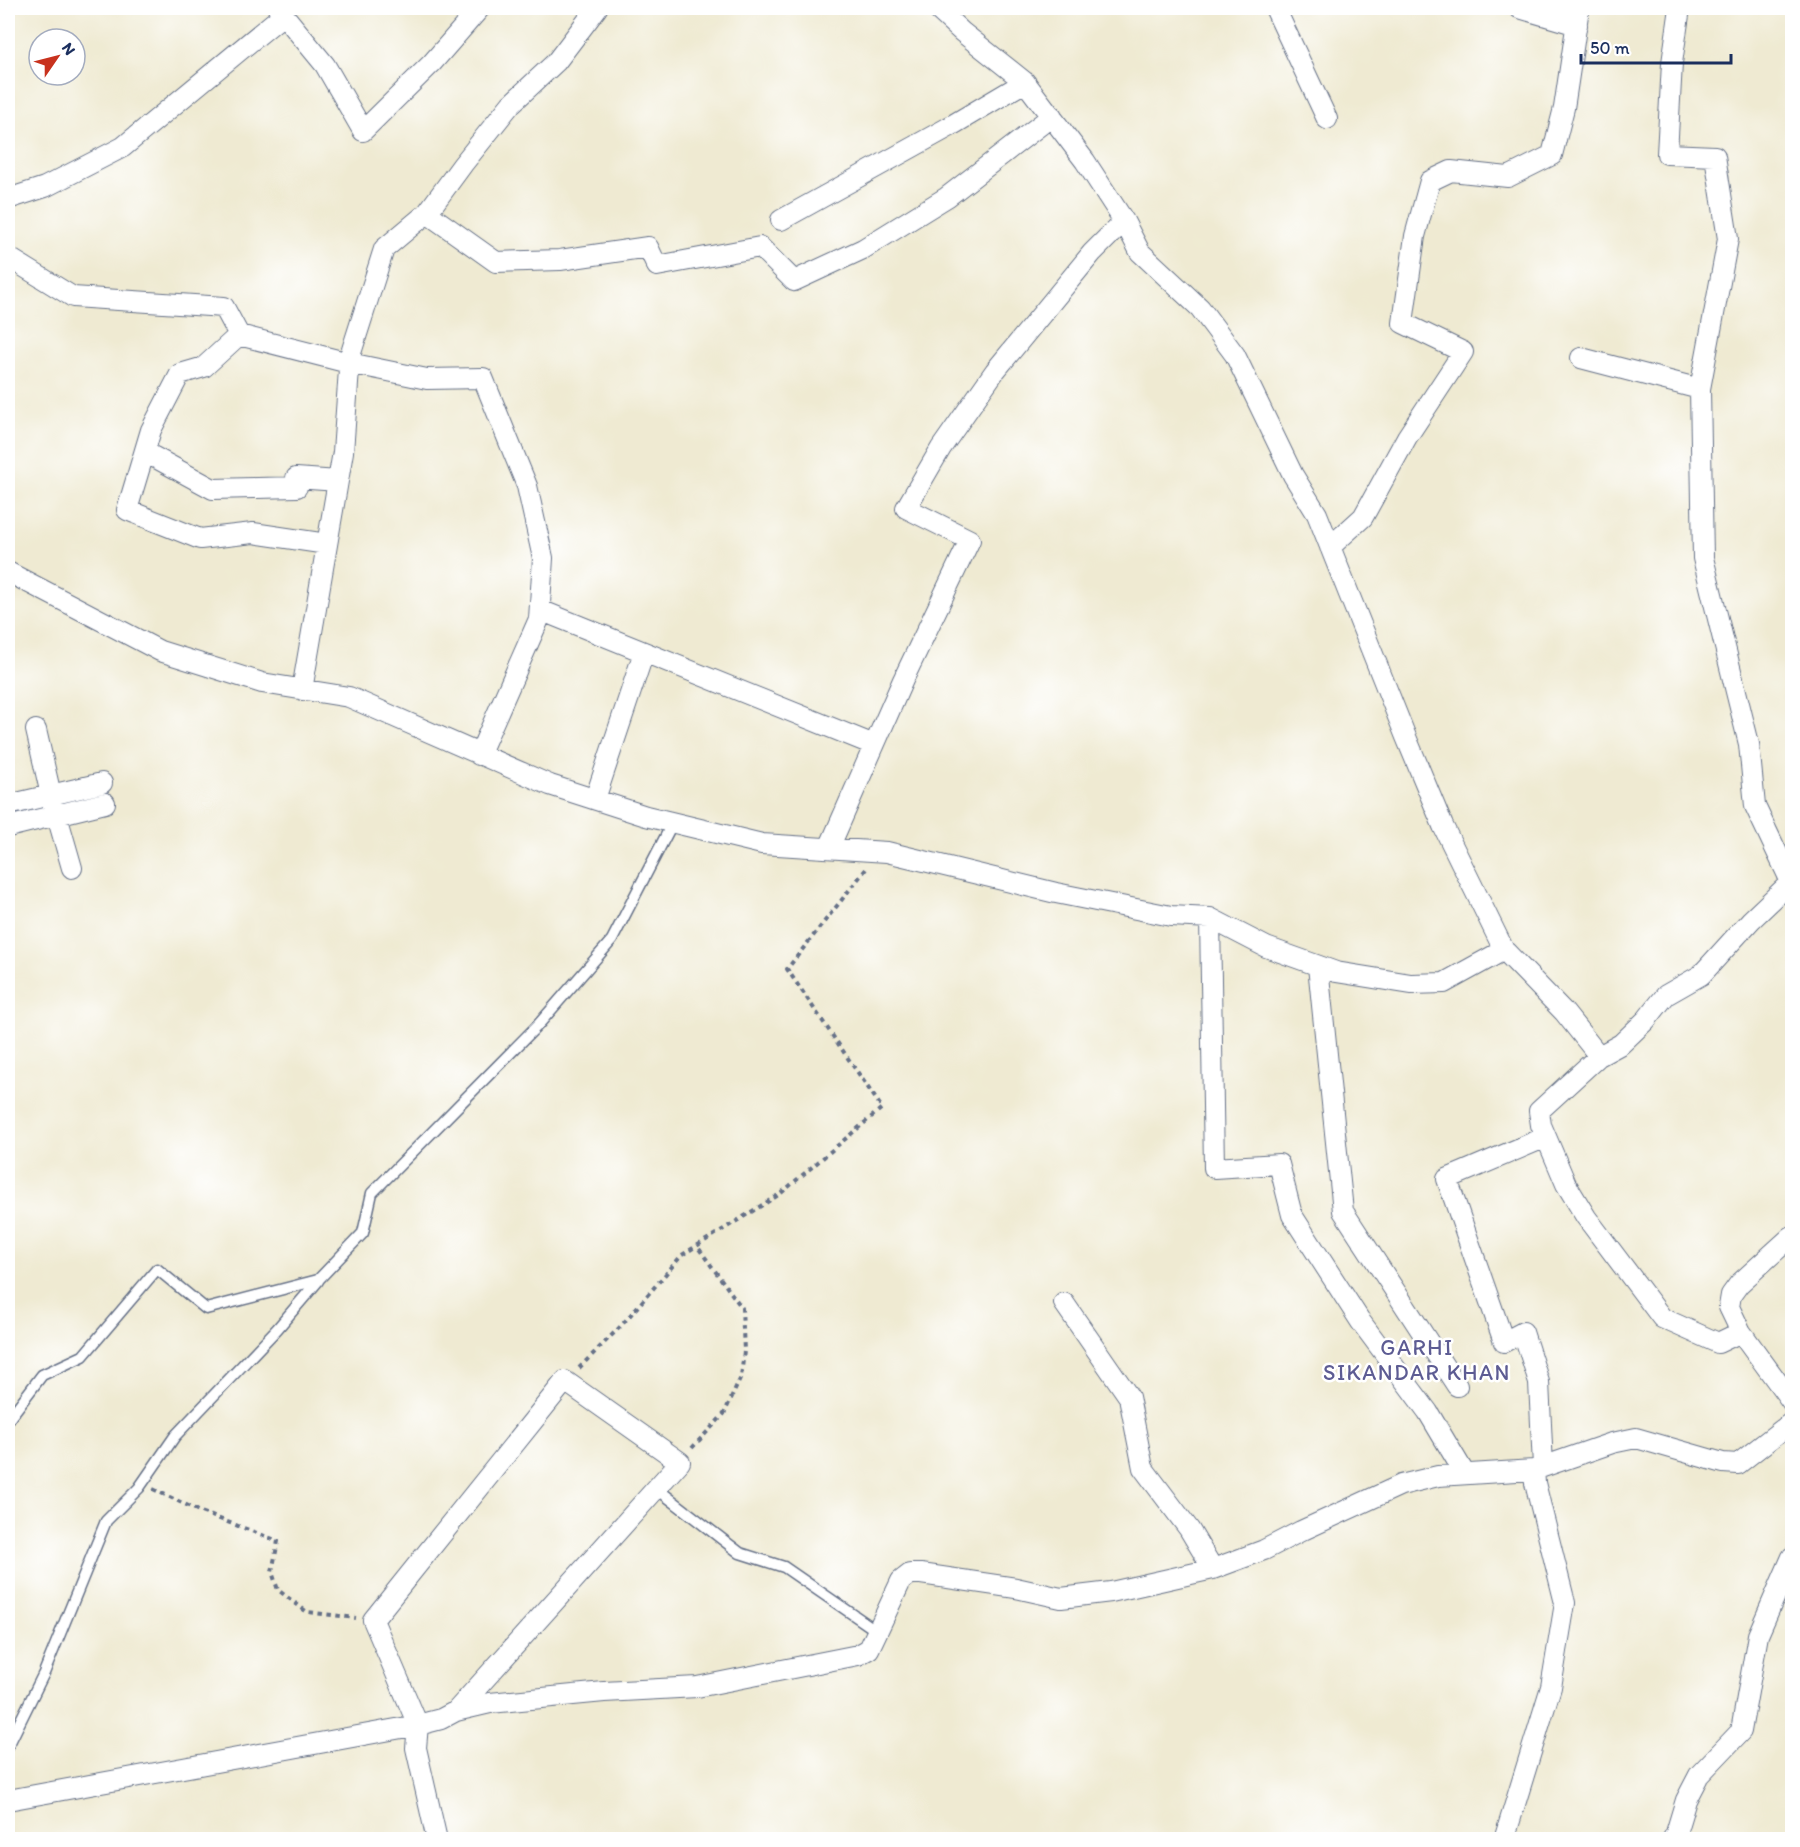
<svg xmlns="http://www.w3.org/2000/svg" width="1800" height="1847" font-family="Itim,sans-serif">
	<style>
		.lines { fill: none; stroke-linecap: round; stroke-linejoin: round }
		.lane-casing { stroke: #657087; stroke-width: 13 }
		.street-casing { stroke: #657087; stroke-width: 22 }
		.path { stroke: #657087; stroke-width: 4; stroke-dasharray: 4.5 4.5; stroke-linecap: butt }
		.lane { stroke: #fff; stroke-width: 10 }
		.street { stroke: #fff; stroke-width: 20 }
		.labels { text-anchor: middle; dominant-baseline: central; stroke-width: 5; stroke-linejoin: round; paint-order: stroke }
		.neighbourhood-label { font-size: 22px; letter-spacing: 1.5px; fill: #5d5c93; stroke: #fff }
	</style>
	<rect width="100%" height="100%" fill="#fff"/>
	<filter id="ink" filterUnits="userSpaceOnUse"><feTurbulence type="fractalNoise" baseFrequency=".0167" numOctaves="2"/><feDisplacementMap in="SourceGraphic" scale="12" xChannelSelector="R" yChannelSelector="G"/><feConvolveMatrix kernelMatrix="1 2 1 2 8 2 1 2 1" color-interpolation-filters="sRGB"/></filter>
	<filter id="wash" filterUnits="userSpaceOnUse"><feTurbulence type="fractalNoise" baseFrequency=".008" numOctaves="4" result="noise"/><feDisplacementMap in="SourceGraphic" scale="24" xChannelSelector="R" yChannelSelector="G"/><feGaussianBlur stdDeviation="1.35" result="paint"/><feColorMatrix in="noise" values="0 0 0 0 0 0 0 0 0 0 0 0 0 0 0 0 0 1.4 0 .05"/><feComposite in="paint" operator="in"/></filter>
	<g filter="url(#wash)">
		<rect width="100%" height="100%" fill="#efead2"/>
	</g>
	<g filter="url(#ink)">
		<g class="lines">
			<defs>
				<path id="lane" d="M8,1420L42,1375L83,1356L157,1269L206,1309L318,1280L363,1233L372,1193L538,1025L612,940L673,822
					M656,1488L740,1553L784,1567L877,1631
					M8,1746L44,1673L106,1521L139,1488L175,1436L277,1329L318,1281"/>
				<path id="street" d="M278,8L325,65L363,131L432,63L480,8
					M936,8L962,32L1025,82L1085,161L1124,221L1140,252L1200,308L1235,355L1293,475L1317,514L1406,737L1443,826L1504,950L1564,1012L1599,1056L1621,1044L1646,1020L1666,995L1701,975L1751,920L1792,881
					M1275,8L1327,119
					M1519,8L1577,25
					M1680,8L1672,63L1667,154L1715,156L1728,239L1700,389L1703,558L1749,744L1755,806L1792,884
					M8,199L45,187L123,147L284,14
					M427,213L496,262L560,260L648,247L657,266L760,247L794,281L863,249L947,197L1052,116
					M781,220L949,127L1025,82
					M8,257L73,297L224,307L239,335
					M1581,358L1700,389
					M145,452L213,489L297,487L296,478L338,481
					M327,544L253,533L200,539L127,510L151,430L180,374L204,367L239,335L349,363L427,379L483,378L527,486L543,558L539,619L479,755
					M1330,547L1363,517L1407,437L1463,352L1403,323L1415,236L1430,181L1451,171L1508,177L1552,155L1564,108L1579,8
					M8,572L160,651L262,683L349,697L550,785L646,816L762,844L887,852L1056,893L1171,916L1210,918L1266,947L1336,972L1411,984L1444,983L1504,950
					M540,610L874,745
					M302,690L343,452L350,356L384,249L427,213L463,164L511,104L556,62L597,8
					M36,730L51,795L72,868
					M595,799L644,652
					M8,805L102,783
					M8,827L105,803
					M829,848L903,680L970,540L906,508L941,448L995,371L1092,253L1124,221
					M1210,918L1214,1168L1279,1164L1292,1215L1361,1322L1428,1412L1465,1474
					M1318,966L1343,1211L1457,1386
					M1599,1056L1539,1111L1541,1125L1566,1184L1586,1217L1662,1318L1718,1343L1741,1332
					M1792,1236L1739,1284L1731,1295L1729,1307L1741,1332L1792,1402
					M1064,1303L1129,1397L1143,1468L1189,1529L1213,1569
					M1543,1467L1539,1382L1523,1332L1504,1342L1447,1179L1546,1137
					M1534,1470L1612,1443L1636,1438L1723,1463L1738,1464L1792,1422
					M8,1800L418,1725L441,1719L456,1711L490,1703L604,1692L697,1687L858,1655L869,1649L901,1581L910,1574H921L1016,1588L1061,1598L1111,1592L1213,1569L1264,1550L1301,1531L1401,1485L1438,1476L1534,1470L1535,1483L1565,1603L1551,1687L1504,1840
					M437,1840L416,1748L418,1725L373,1620L565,1381L680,1462L456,1711
					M1672,1840L1676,1833L1686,1800L1699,1775L1741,1731L1758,1635L1792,1557"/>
			</defs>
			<use href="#lane" class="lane-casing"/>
			<use href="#street" class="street-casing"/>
			<path class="path" d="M579,1368L620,1327L682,1255L780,1194L882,1108L787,969L866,869
				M692,1448L724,1414L741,1377L744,1351L742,1308L697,1246
				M153,1489L201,1512L278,1541L272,1572L278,1590L307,1612L356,1618"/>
			<use href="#lane" class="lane"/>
			<use href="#street" class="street"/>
		</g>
	</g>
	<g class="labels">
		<g class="neighbourhood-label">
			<text x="1417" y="1347">GARHI<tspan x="1417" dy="25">SIKANDAR KHAN</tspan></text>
		</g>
	</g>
	<rect width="1800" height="1847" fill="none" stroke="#fff" stroke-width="30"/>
	<g transform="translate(57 57) rotate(55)"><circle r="28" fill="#ffffff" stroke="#a4acbf" stroke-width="1.5"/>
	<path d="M0-4.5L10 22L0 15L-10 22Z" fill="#c8321e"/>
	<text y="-9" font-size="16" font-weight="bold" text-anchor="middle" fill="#1b2f5e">N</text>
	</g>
	<path d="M1581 54v9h150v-9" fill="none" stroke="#1b2f5e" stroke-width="3"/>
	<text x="1590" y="54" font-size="18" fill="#1b2f5e" stroke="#ffffff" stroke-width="4.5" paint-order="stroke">50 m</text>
</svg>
